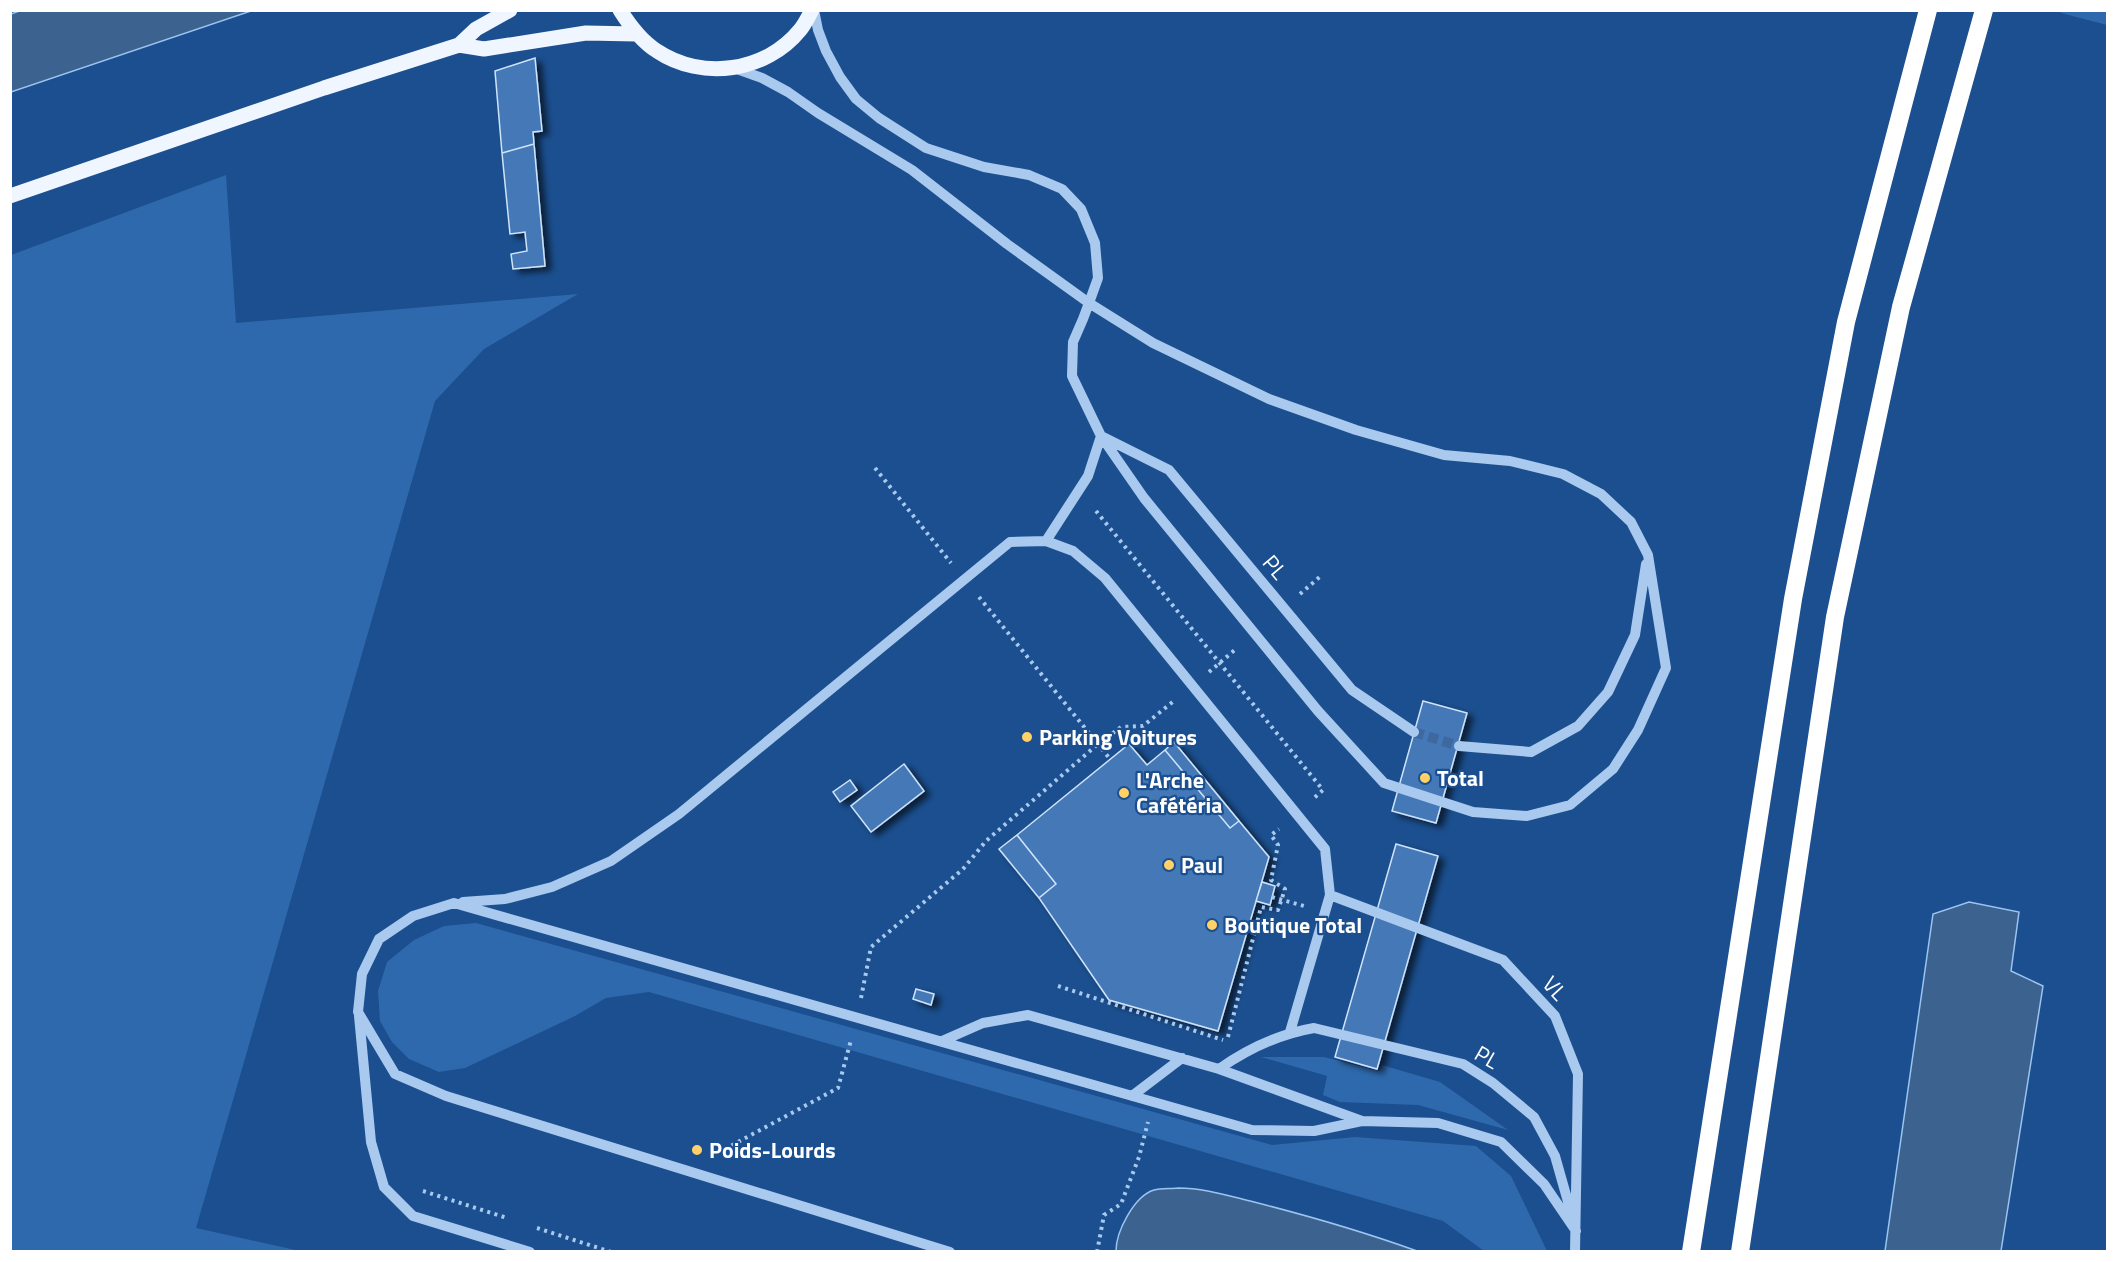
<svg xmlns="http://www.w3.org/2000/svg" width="2118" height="1262" font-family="'Titillium Web',sans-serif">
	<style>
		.green { fill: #2e69ad }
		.water { fill: #3c6290; stroke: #9cc4f0; stroke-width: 1.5 }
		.building { fill: #4478b7; stroke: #cfe3fa; stroke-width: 1.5; filter: url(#shadow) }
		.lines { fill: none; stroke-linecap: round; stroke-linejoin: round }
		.minor-tunnel { stroke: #3d69a0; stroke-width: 10; stroke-dasharray: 10 5; stroke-linecap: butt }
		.path { stroke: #a9c9ee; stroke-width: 4; stroke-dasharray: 3 4.5; stroke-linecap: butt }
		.minor { stroke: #a9c9ee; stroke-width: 10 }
		.major { stroke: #f0f6ff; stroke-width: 15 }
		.highway { stroke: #fff; stroke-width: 18 }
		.poi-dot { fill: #ffd166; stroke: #1b4f8f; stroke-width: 2 }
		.labels { text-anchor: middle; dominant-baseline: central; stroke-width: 4.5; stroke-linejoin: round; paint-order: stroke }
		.street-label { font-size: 22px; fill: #fff; stroke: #1b4f8f }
		.poi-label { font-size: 22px; font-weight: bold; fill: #fff; stroke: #1b4f8f; text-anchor: start }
	</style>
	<defs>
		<filter id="shadow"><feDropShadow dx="6" dy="4" stdDeviation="3" flood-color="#0009"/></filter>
	</defs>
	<rect width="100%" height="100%" fill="#1b4f8f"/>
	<path class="green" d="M2062,10L2107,11V25L2061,13Z
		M226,175L236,323L578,294L484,349L435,401L196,1228L300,1251H11V255Z
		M476,923L1272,1145L1355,1137L1476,1146L1511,1176L1547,1251H1484L1443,1221L649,992L606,998L575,1016L465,1068L439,1072L409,1059L392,1042L380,1021L378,991L387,962L414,940L444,926Z
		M1261,1057H1324L1379,1071L1382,1065L1440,1082L1508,1130L1418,1105L1340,1102L1323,1095L1327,1076Z"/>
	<path class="water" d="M22,10H251V11L11,92V14Z
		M1969,902L2019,912L2011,971L2043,986L2001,1251H1885L1933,914Z
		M1178,1188C1204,1188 1229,1196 1254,1202C1309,1216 1364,1232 1417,1251H1116C1116,1232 1134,1196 1154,1190C1161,1188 1171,1189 1178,1188Z"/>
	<path class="building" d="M535,58L542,131L533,132L534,144L502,153L495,71Z
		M534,144L545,266L513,269L511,254L527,251L525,232L510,234L502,153Z
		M1423,701L1467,713L1436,823L1392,811Z
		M1174,742L1239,821L1230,828L1165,750Z
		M1129,744L1147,765L1165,750L1230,828L1239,821L1269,857L1218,1031L1109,1000L1039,898L1056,884L1017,835Z
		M904,764L924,791L871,832L851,806Z
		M850,780L857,790L840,802L833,792Z
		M1017,835L1056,884L1039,898L999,849Z
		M1396,844L1438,856L1377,1069L1335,1057Z
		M1262,882L1275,886L1270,905L1256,901Z
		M916,989L934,994L931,1005L913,999Z"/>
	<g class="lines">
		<path class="minor-tunnel" d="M1414,732L1459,746"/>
		<path class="path" d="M875,468L951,563
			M1096,511L1323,790L1314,798
			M1300,594L1322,575
			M979,597L1110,759
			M1209,672L1237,648
			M1272,897L1304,906
			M1058,986L1223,1040
			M861,998L871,947L963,869L986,841L1098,744L1121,727L1143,726L1175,700
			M1228,1037L1261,907L1278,910L1285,889L1271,880L1278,845L1271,835L1279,829
			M725,1149L838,1088L851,1040
			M423,1191L507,1218
			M537,1228L611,1252
			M1097,1252L1104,1215L1121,1204L1139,1157L1148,1122"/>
		<path class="minor" d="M734,68L762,78L788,92L818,113L912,170L1007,244L1089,303L1153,343L1269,399L1356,430L1444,455L1510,461L1563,474L1601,494L1631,522L1648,555L1666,668L1638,730L1613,769L1570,805L1527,816L1473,812L1384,783L1318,711L1144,498L1101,436L1072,376L1073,342L1083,319L1089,303L1098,278L1095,243L1081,209L1062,189L1029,175L984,167L926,148L879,118L856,99L840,77L826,51L818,30L814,10
			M1103,437L1169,470L1352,690L1414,732
			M1046,541L1088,476L1101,436
			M1459,746L1531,752L1578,726L1608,692L1635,635L1646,564
			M1330,895L1503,960L1555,1016L1578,1074L1575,1252
			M463,902L505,899L552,887L611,861L679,814L1010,542L1046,541L1073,551L1105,578L1325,849L1330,895L1290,1032
			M359,1016L371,1142L384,1187L413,1216L530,1252
			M942,1041L983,1023L1028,1015L1219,1069C1249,1048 1279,1034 1314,1028L1463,1064L1493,1083L1534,1117L1555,1156L1574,1223
			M1219,1069L1362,1121
			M1132,1096L1182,1058
			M950,1252L446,1096L395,1074L358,1012L362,974L379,939L413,916L454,903L1252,1130L1314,1131L1362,1121L1438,1123L1501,1142L1544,1184L1576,1231"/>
		<path class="major" d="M620,10C630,26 641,41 657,51C702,81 766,72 800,30C805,24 808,17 812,10
			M459,45L484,49L586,33L636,34
			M10,196L324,88L459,45L476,29L510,10"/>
		<path class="highway" d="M1691,1252L1793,599L1846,322L1928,10
			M1740,1252L1835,617L1901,307L1984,10"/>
	</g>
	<g class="poi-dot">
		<circle cx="1027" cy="737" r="6"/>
		<circle cx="1425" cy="778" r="6"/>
		<circle cx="1124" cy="793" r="6"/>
		<circle cx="1169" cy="865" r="6"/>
		<circle cx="1212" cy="925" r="6"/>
		<circle cx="697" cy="1150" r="6"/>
	</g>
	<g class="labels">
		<g class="street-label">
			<text transform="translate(1275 567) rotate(50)">PL</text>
			<text transform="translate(1555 988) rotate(48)">VL</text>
			<text transform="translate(1487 1057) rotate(30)">PL</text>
		</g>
		<g class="poi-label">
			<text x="1039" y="737">Parking Voitures</text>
			<text x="1437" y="778">Total</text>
			<text x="1136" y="780">L'Arche<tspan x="1136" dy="25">Cafétéria</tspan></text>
			<text x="1181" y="865">Paul</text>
			<text x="1224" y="925">Boutique Total</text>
			<text x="709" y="1150">Poids-Lourds</text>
		</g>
	</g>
	<rect width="2118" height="1262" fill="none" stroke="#ffffff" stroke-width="24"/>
</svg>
